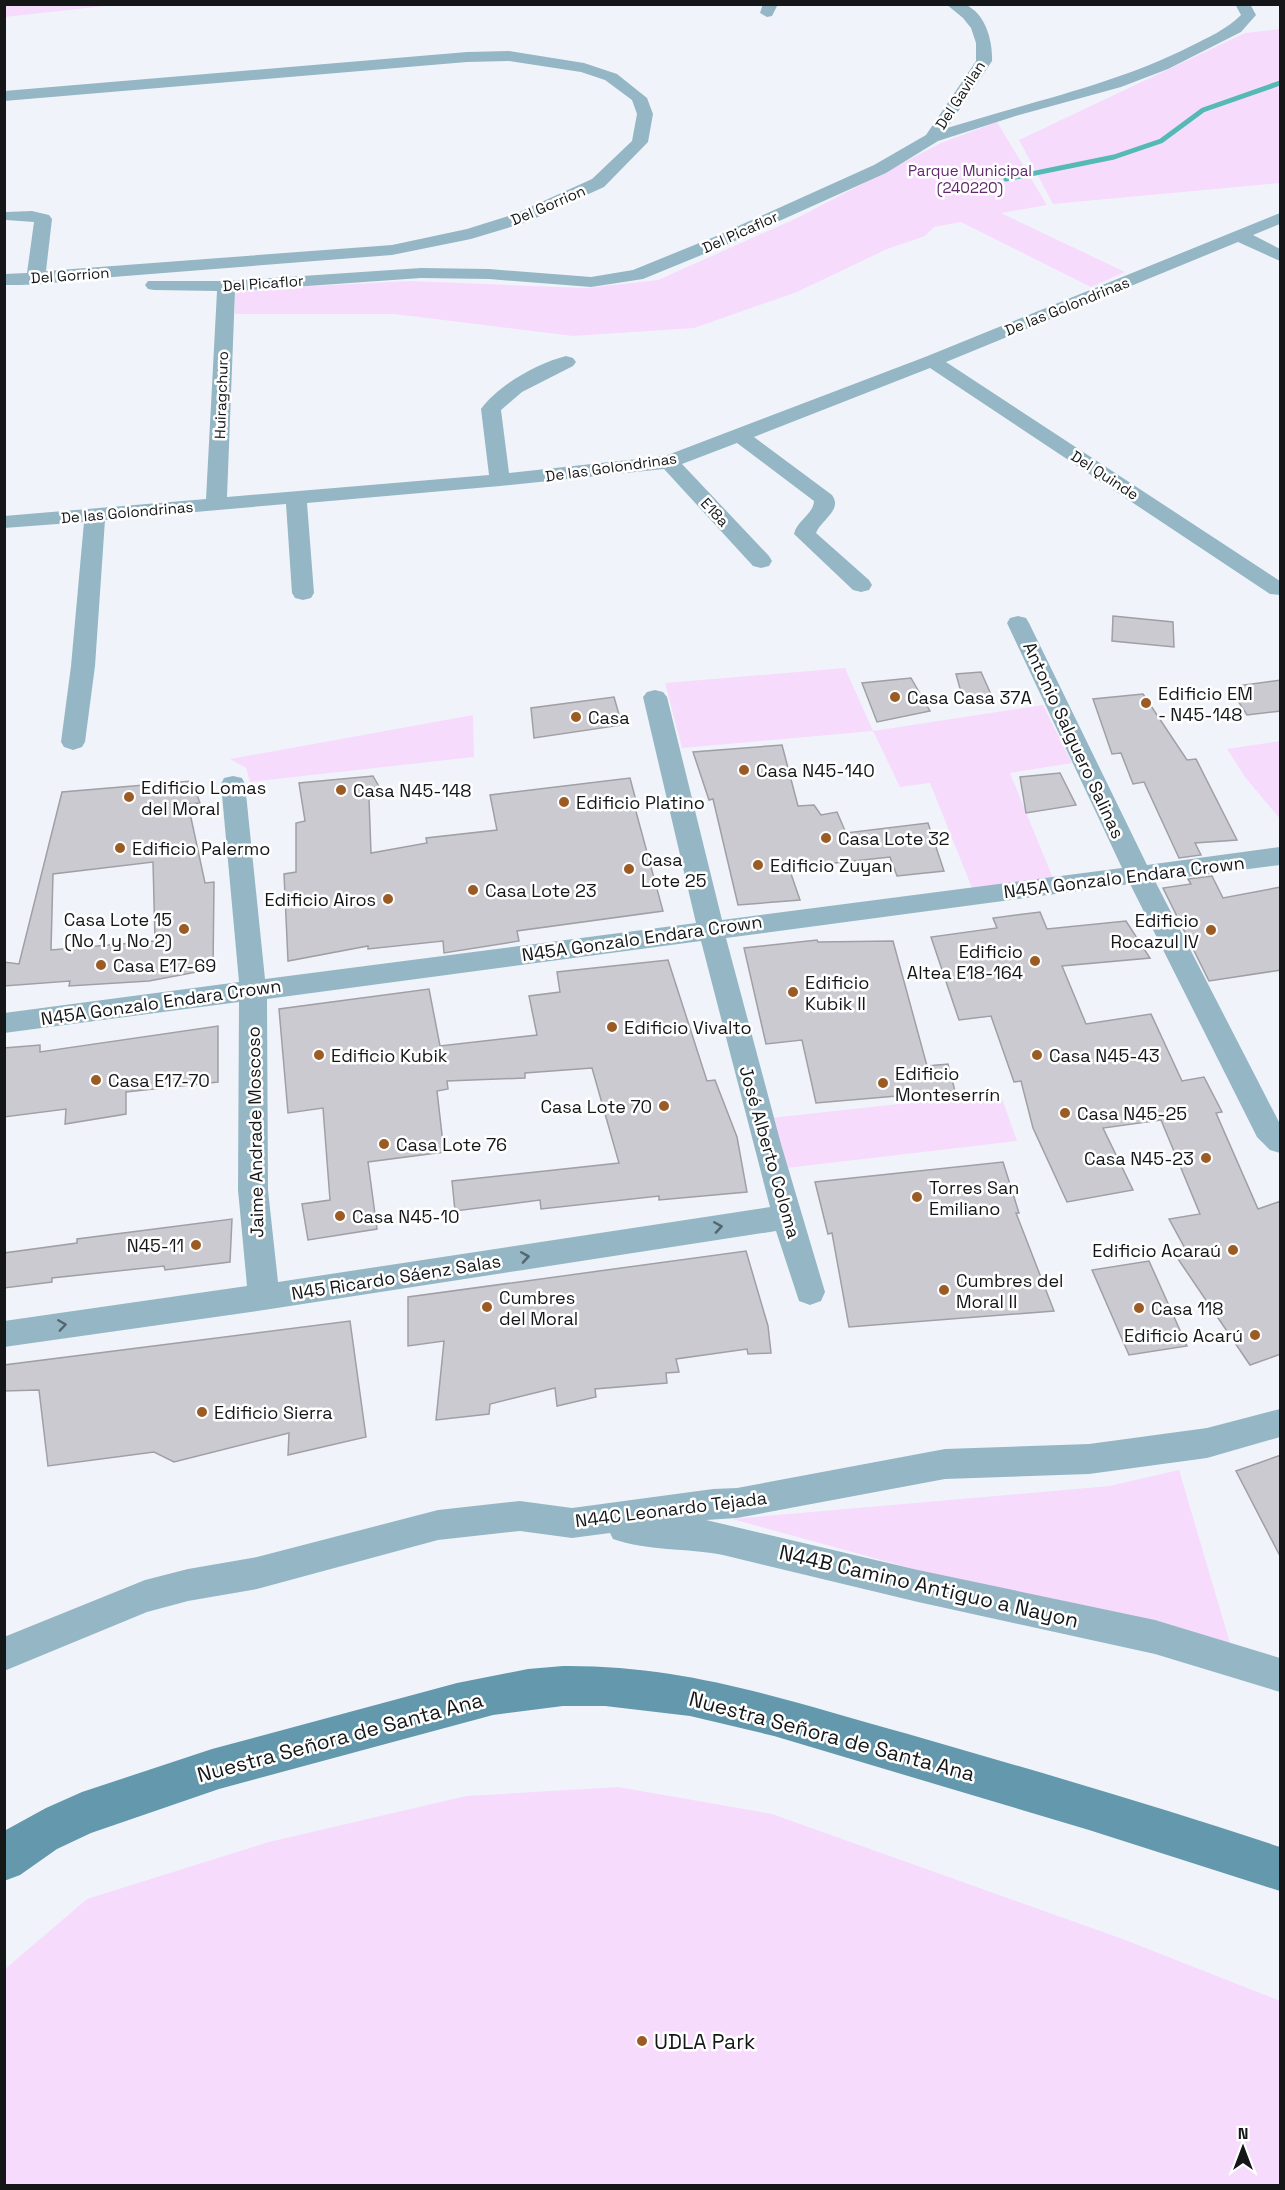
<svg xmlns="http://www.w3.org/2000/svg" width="1285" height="2190" font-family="'Space Grotesk',sans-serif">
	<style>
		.green { fill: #f7dbfc }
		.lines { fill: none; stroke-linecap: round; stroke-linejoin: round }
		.stream { stroke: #55b9b6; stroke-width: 5 }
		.building { fill: #cbcad1; stroke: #a09fa6; stroke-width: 1.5; fill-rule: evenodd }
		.street { fill: #95b7c5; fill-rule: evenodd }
		.secondary { fill: #6499ad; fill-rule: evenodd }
		.oneway { stroke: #54666e }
		.poi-dot { fill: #9b5b25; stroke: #fff; stroke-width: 2 }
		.labels { text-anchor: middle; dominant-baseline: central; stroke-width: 5; stroke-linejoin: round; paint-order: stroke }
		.far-street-label { font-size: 15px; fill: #141618; stroke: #fff }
		.far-park-label { font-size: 15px; fill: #60286b; stroke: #fff }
		.poi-label { font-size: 18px; fill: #141618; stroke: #fff; text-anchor: start }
		.street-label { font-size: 18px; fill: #141618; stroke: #fff }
		.near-street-label { font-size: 21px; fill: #141618; stroke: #fff }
		.near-poi-label { font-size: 21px; fill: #141618; stroke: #fff; text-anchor: start }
	</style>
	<rect width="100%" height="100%" fill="#f0f4fa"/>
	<path class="green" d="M5,4H114V5L5,17Z
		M1280,29V183L1053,204L1019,140L1245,33Z
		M997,122L1047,205L1001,213L1125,272L1091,287L961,222L934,227L925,236L887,249L797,292L694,328L573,336L394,314H235V290L410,281L586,288L658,280L795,219L941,143Z
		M845,668L873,731L1043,705L1072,763L1010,773L1055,883L974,893L930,783L900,787L873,731L682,748L665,683Z
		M473,715L474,757L250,782L246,768L230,759Z
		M1280,741V819L1245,777L1227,749Z
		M1000,1093L1017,1141L787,1168L770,1118Z
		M1179,1470L1230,1643L1016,1597L732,1519L1109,1486Z
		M618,1787L772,1814L1120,1938L1280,2001V2185H5V1969L87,1899L269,1842L466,1796Z"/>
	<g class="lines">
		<path class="stream" d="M1006,179L1114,157L1161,141L1203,110L1280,83"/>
	</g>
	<path class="building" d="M1113,616L1173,622L1174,647L1112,641Z
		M981,672L994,701L964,703L956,674Z
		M911,678L930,711L877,722L862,683Z
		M1281,680V711L1247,715L1229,687Z
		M1143,694L1187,760L1196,759L1237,840L1195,843L1201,855L1179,858L1144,782L1133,784L1121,753L1112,754L1093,699Z
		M614,697L622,725L534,738L531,708Z
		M782,745L798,806L814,805L821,815L837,812L846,833L928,823L944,871L897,876L890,857L789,868L800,900L738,905L713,799L709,800L693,752Z
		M1060,773L1076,805L1026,813L1020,777Z
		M373,776L385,797L369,799L371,853L427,843L426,838L497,830L490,795L630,778L638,808H635L663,911L517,931L519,941L444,953L443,941L368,949V946L288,961L284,874L296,872V823L305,821L299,783Z
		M192,781L200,803L188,804L205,883L214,882L213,969L149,981L69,986L70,981L4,986V962L19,964L62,792ZM153,862L155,941L51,950L53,874Z
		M1212,876L1223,898L1281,887V970L1209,981L1163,888L1191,884L1188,879Z
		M1040,912L1047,929L1126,921L1150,958L1062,966L1086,1024L1151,1014L1182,1081L1204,1077L1222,1112L1216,1113L1258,1209L1281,1201V1354L1250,1365L1176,1256L1188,1254L1169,1219L1200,1214L1161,1120L1103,1128L1133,1190L1067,1202L1033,1128L1021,1081L1014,1082L991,1016L959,1020L931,937L997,928L993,918Z
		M817,940L818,942L893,941L927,1066L948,1064L955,1091L816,1103L802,1040L766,1044L744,948Z
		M668,960L707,1081L715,1080L737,1137L747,1192L659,1200V1196L541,1209L540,1200L455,1211L452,1181L619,1163L592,1068L525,1073V1078L447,1081L448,1089L437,1091L444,1152L368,1162L377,1229L308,1240L302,1204L330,1200L323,1108L288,1113L279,1009L429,989L440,1046L537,1035L529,996L560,992L557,972Z
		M218,1026V1082L126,1092V1114L65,1124L66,1109L4,1117V1048L40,1045V1052Z
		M1003,1162L1019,1213H1016L1054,1311L849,1327L832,1233L828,1234L815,1182Z
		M232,1219L230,1262L165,1270L164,1266L52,1278V1282L4,1288V1253L77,1243V1239Z
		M746,1251L768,1326L771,1353L748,1354L747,1349L676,1359L679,1372L666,1373L667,1383L595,1389L596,1397L557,1406L555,1388L490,1404L489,1414L436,1420L444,1341L408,1346V1297Z
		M1149,1261L1187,1346L1129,1355L1092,1270Z
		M350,1321L366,1437L288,1455L289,1433L174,1462L154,1452L48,1466L39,1390L4,1391V1365Z
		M1281,1455V1558L1236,1471Z"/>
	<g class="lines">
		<path class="street" d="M763,4H778L772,16L767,17L760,13Z
			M946,4C952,4 960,3 966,5C986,14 993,42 992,61L947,128C1029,102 1114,85 1191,46C1209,37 1227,29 1241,15L1235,4H1250L1256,15L1241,32L1168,69L1121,87L1019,115L938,141L886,173L726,245L643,279L591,287L489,279L421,278L235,291L227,497L489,475L481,409C498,385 538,363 566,356L573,358L576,362L573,366L522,392L501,410L509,473L665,456L925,357L1280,213V224L1253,235L1280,249V261L1238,242L946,362L1280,581V595L1270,594L930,368L754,437L832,495C843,510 821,520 816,533L869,580L872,585L869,590L861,592L853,590L794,534C797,520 813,515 814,501L737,443L682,464L769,556L772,561L769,566L761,568L753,566L664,469L500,486L307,503L314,593L311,598L303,600L295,598L292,593L286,504L105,520L95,666L85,742L82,747L73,750L64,747L61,742L71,666L84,522L4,528V516L206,499L217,291L154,290L148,289L145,285L148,281H226L421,268L489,269L591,277L633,270L714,237L874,165L926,135L976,61V43L971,28L963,18Z
			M509,51L584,63L617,74L647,98L653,114L648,142L604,187L527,222L471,239L392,255L62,281C55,285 16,285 4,285V274L27,273L34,222L6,220V212L32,211L49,215L52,219L46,271L392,245L467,229L515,214L592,179L632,141L637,114L632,100L605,80L581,72L509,61L467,62L4,101V91L467,52Z
			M1018,616L1026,618L1029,623L1147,865L1280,847V865L1155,881L1280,1124V1153L1270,1150L1257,1137L1130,884L726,938L781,1144L825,1292L821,1301L810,1305L799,1301L776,1231L264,1310L4,1347V1321L247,1286L238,1190L239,1002L4,1033V1013L239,982L221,784L224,778L233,776L242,778L245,784L265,979L696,923L643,697L647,692L655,690L663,692L667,697L722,920L1122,868L1007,623L1010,618ZM701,941L770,1207L278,1282L268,1190L267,999Z
			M1280,1409V1437L1207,1458L1089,1474L945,1479L737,1518L706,1520L918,1570L1155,1620L1280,1658V1692L1155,1654L918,1602L723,1555C688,1548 645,1551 613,1539L610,1533L572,1538L520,1531L438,1540L257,1589L188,1601L147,1612L4,1671V1637L145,1580L188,1569L257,1557L438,1510L520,1501L572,1508L713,1489L737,1488L945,1449L1089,1444L1207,1428Z"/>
		<path class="secondary" d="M563,1666C688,1665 789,1701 908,1734C1033,1770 1157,1806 1280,1847V1891L1089,1830L774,1736L690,1716L605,1706H563L493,1715L219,1789L91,1833L57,1849L20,1875L4,1881V1831L46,1808L82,1792L212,1749L457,1683L528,1669Z"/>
	</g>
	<defs><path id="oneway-chevron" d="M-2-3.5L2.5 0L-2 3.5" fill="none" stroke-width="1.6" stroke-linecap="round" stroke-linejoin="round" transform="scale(1.5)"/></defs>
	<g class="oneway">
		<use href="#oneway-chevron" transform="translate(718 1227) rotate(-9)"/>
		<use href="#oneway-chevron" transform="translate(525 1257) rotate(-9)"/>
		<use href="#oneway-chevron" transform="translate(62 1325) rotate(-8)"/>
	</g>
	<g class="poi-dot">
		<circle cx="895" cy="697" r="6"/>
		<circle cx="1146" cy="703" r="6"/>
		<circle cx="576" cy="717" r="6"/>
		<circle cx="744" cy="770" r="6"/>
		<circle cx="341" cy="790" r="6"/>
		<circle cx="129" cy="797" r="6"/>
		<circle cx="564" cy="802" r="6"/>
		<circle cx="826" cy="838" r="6"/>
		<circle cx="120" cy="848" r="6"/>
		<circle cx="758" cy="865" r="6"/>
		<circle cx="629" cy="869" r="6"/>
		<circle cx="473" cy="890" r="6"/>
		<circle cx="388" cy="899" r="6"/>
		<circle cx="184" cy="929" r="6"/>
		<circle cx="1211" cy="930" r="6"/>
		<circle cx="1035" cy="961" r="6"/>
		<circle cx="101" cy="965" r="6"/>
		<circle cx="793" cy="992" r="6"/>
		<circle cx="612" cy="1027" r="6"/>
		<circle cx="319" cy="1055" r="6"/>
		<circle cx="1037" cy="1055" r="6"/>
		<circle cx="96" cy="1080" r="6"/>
		<circle cx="883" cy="1083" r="6"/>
		<circle cx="664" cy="1106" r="6"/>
		<circle cx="1065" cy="1113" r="6"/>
		<circle cx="384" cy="1144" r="6"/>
		<circle cx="1206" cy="1158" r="6"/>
		<circle cx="917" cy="1197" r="6"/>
		<circle cx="340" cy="1216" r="6"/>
		<circle cx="196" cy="1245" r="6"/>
		<circle cx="1233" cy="1250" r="6"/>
		<circle cx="944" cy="1290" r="6"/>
		<circle cx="487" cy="1307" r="6"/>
		<circle cx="1139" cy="1308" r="6"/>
		<circle cx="1255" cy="1335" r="6"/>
		<circle cx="202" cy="1412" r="6"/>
		<circle cx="642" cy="2041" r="6"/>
	</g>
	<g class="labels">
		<g class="far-street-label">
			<text transform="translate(960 95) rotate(-57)">Del Gavilan</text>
			<text transform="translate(548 205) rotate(-23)">Del Gorrion</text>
			<text transform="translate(740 232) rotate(-24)">Del Picaflor</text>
			<text transform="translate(70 275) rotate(-4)">Del Gorrion</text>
			<text transform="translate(263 283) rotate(-4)">Del Picaflor</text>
			<text transform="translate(1067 306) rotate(-22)">De las Golondrinas</text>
			<text transform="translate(221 395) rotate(-88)">Huiragchuro</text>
			<text transform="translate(611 467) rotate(-8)">De las Golondrinas</text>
			<text transform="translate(1105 475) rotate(33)">Del Quinde</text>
			<text transform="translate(127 512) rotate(-5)">De las Golondrinas</text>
			<text transform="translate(715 512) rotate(47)">E18a</text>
		</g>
		<g class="far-park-label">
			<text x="970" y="170">Parque Municipal<tspan x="970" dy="17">(240220)</tspan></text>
		</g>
		<g class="poi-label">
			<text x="1158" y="693">Edificio EM<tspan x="1158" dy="21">- N45-148</tspan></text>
			<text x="907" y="697">Casa Casa 37A</text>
			<text x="588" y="717">Casa</text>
			<text x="756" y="770">Casa N45-140</text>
			<text x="141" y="787">Edificio Lomas<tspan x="141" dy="21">del Moral</tspan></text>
			<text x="353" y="790">Casa N45-148</text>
			<text x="576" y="802">Edificio Platino</text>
			<text x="838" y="838">Casa Lote 32</text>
			<text x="132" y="848">Edificio Palermo</text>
			<text x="641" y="859">Casa<tspan x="641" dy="21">Lote 25</tspan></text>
			<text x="770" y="865">Edificio Zuyan</text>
			<text x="485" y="890">Casa Lote 23</text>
			<text x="376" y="899" text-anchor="end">Edificio Airos</text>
			<text x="172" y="919" text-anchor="end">Casa Lote 15<tspan x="172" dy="21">(No 1 y No 2)</tspan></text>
			<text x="1199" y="920" text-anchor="end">Edificio<tspan x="1199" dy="21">Rocazul IV</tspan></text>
			<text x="1023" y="951" text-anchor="end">Edificio<tspan x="1023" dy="21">Altea E18-164</tspan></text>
			<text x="113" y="965">Casa E17-69</text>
			<text x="805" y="982">Edificio<tspan x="805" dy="21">Kubik II</tspan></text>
			<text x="624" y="1027">Edificio Vivalto</text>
			<text x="331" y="1055">Edificio Kubik</text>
			<text x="1049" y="1055">Casa N45-43</text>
			<text x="895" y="1073">Edificio<tspan x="895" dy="21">Monteserrín</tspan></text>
			<text x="108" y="1080">Casa E17-70</text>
			<text x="652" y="1106" text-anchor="end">Casa Lote 70</text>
			<text x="1077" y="1113">Casa N45-25</text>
			<text x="396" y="1144">Casa Lote 76</text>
			<text x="1194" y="1158" text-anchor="end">Casa N45-23</text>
			<text x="929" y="1187">Torres San<tspan x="929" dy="21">Emiliano</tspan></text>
			<text x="352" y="1216">Casa N45-10</text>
			<text x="184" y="1245" text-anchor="end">N45-11</text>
			<text x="1221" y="1250" text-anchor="end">Edificio Acaraú</text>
			<text x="956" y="1280">Cumbres del<tspan x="956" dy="21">Moral II</tspan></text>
			<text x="499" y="1297">Cumbres<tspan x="499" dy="21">del Moral</tspan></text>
			<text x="1151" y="1308">Casa 118</text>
			<text x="1243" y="1335" text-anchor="end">Edificio Acarú</text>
			<text x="214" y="1412">Edificio Sierra</text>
		</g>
		<g class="street-label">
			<text transform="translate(1074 740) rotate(65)">Antonio Salguero Salinas</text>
			<text transform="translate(1124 877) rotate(-7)">N45A Gonzalo Endara Crown</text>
			<text transform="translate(642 938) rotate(-8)">N45A Gonzalo Endara Crown</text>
			<text transform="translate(161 1002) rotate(-8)">N45A Gonzalo Endara Crown</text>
			<text transform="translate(255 1132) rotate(-91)">Jaime Andrade Moscoso</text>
			<text transform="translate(770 1152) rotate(74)">José Alberto Coloma</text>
			<text transform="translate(396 1277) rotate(-9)">N45 Ricardo Sáenz Salas</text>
			<text transform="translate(671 1509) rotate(-7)">N44C Leonardo Tejada</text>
		</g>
		<g class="near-street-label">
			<text transform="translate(929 1586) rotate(13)">N44B Camino Antiguo a Nayon</text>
			<text transform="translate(832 1736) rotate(15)">Nuestra Señora de Santa Ana</text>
			<text transform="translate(340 1737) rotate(-15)">Nuestra Señora de Santa Ana</text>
		</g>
		<g class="near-poi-label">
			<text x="654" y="2041">UDLA Park</text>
		</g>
	</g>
	<rect width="1285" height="2190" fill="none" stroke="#141618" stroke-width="12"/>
	<g transform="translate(1243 2148)" stroke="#ffffff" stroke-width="4.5" paint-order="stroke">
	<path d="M0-4.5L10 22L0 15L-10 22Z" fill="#141618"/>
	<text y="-9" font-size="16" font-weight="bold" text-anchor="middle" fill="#141618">N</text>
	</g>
</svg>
